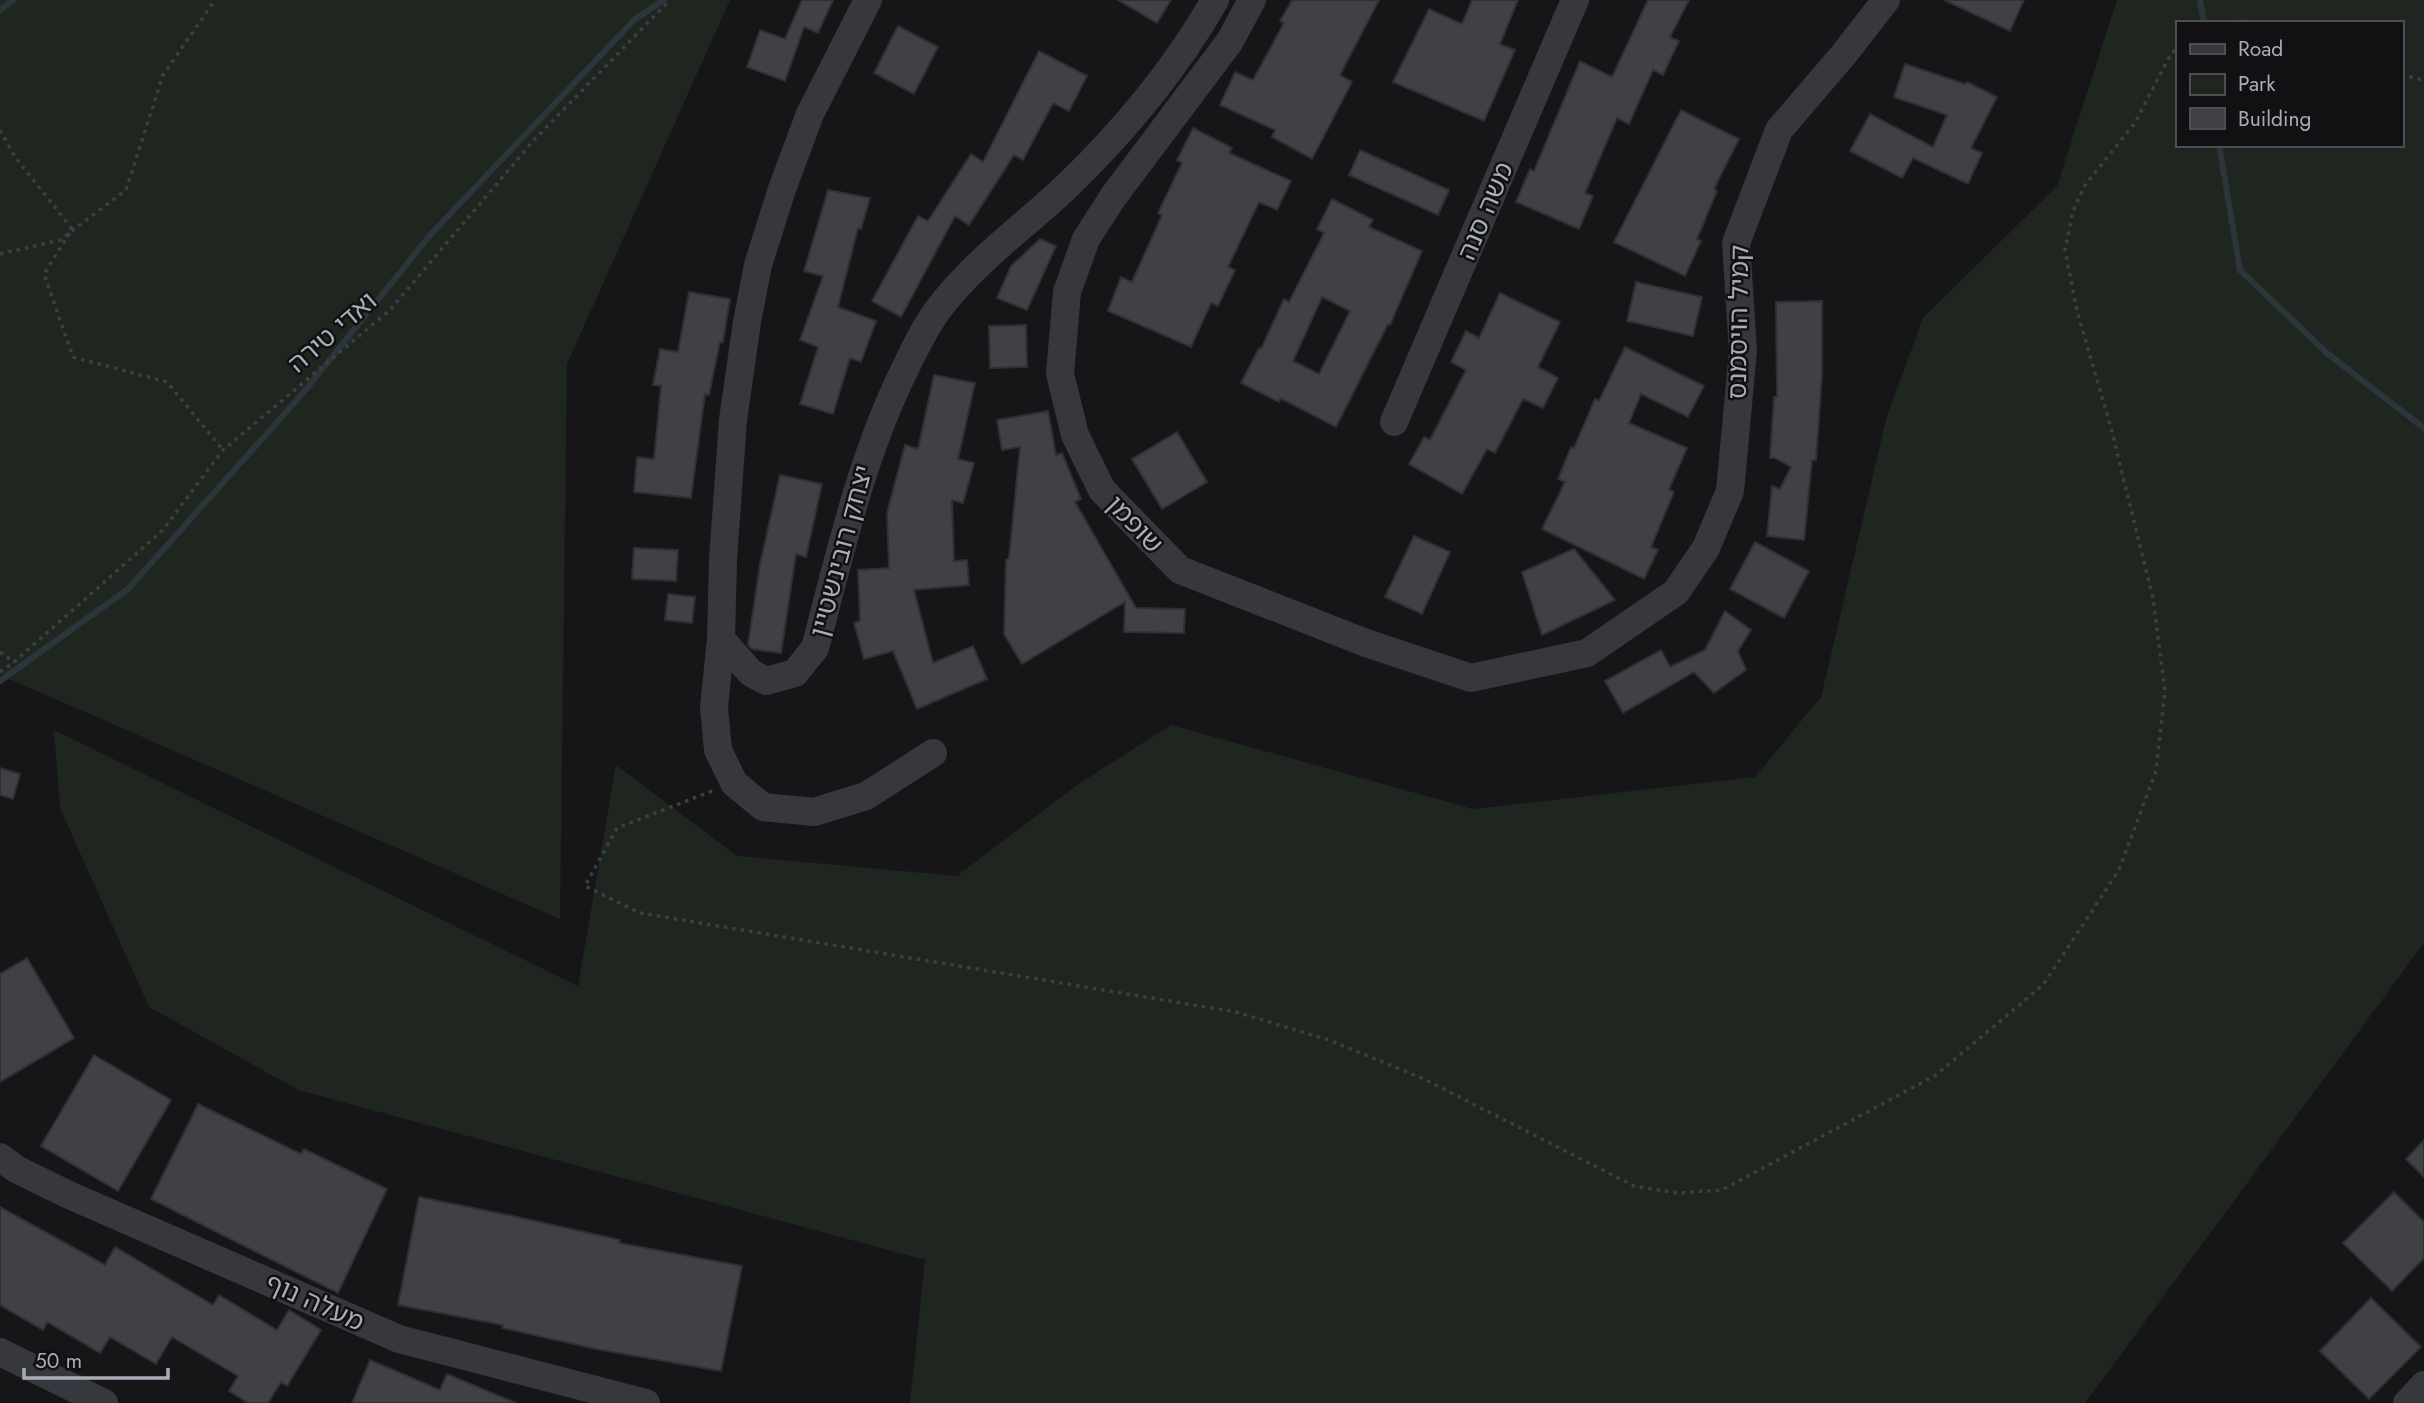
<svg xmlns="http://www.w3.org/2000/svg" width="2424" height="1403" font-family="Jost,'Noto Sans Hebrew',sans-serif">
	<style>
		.green { fill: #1e261f; fill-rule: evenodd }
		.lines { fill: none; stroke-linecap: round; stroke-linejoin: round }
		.stream { stroke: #2c353c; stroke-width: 6 }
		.building { fill: #404145; stroke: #303034; stroke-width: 2; fill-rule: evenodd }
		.path { stroke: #3d3f44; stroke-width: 3.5; stroke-dasharray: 3.5 5; stroke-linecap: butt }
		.minor { stroke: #37383d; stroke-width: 28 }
		.labels { text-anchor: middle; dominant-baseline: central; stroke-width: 5; stroke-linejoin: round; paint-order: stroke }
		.street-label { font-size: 26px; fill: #a8adb8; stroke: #111113 }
	</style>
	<rect width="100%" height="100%" fill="#161618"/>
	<path class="green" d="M0,0H730L567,364L560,919L0,675Z
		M2117,0H2424V943L2085,1403H910L925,1260L298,1090L149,1007L60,808L54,730L578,986L616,765L737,856L957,876L1077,785L1171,725L1473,809L1755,777L1821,697L1887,416L1923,318L2057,186ZM2177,23H2401V145H2177Z"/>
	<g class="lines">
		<path class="stream" d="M2200,0L2204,23
			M0,10L13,0
			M2219,145L2240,270L2328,354L2424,428
			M0,681L128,589L303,393L431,234L635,19L664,0"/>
	</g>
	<path class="building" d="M802,0H833L818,33L804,27L785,81L747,67L760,30L785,39Z
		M1118,0H1171L1157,23Z
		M1292,0H1379L1340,75L1352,82L1312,159L1272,137L1275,130L1220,105L1235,72L1253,80L1284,23L1280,21Z
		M1472,0H1518L1500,44L1515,50L1484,121L1393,82L1429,9L1462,24Z
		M1648,0H1689L1670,37L1679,41L1663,75L1653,70L1629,124L1617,118L1585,193L1593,196L1579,229L1516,202L1530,169L1534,171L1580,61L1612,77Z
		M1944,0H2024L2010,31Z
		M898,26L938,47L914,94L874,73Z
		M1039,51L1087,76L1069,111L1053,103L1023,160L1014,155L969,225L955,216L901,317L872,301L918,216L928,221L971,154L983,162Z
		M1905,64L1965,84L1967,82L1997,97L1971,148L1982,153L1968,184L1913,158L1902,178L1850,151L1870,114L1933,147L1947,115L1894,97Z
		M1681,110L1739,139L1714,189L1717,191L1697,239L1701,241L1685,276L1614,242Z
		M1193,128L1232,148L1229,153L1291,181L1277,210L1259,202L1228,267L1235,270L1218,306L1211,303L1191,347L1108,311L1121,277L1132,282L1162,215L1158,213L1182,163L1177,160Z
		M1360,150L1449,190L1438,215L1349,175Z
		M828,190L870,198L861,229L858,228L838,307L876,321L861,362L850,358L833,414L800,404L818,347L800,340L823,276L804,271Z
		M1332,199L1373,220L1369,227L1422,251L1390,325L1388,324L1336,427L1280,398L1279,402L1241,383L1259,348L1261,349L1284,299L1289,302L1324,233L1317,229ZM1322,297L1350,311L1319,374L1293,361Z
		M1040,239L1056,246L1027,310L997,298L1011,266Z
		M1636,282L1702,297L1693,336L1627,321Z
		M689,292L730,299L723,342H720L709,395L705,394L691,498L634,492L637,457L654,459L661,386L653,385L660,349L678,352Z
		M1500,293L1560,322L1538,367L1558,378L1543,408L1523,399L1495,453L1487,449L1462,494L1409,464L1424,437L1430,440L1466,370L1451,362L1466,331L1479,338Z
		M1822,301V374L1816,460H1812L1804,540L1767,536L1772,486L1780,489L1791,467L1775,458H1770L1774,397H1777L1776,302Z
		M1026,325L1027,367L990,368L989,326Z
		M1625,347L1704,386L1688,417L1641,394L1629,423L1687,448L1669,489L1674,492L1651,547L1658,550L1644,579L1542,529L1565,482L1558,479L1571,447L1574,448L1595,399L1599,401Z
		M934,375L975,383L958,459L974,463L963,503L952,500L954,561L967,560L969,585L914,590L933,663L973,646L987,679L917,709L893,651L864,659L854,623L860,621L858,570L889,568L887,513L905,445L918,449Z
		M1048,411L1056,455L1062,453L1081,499L1075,502L1136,608L1185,609L1184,633L1124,632L1125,602L1022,664L1004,634L1006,560L1009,558L1020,447L1002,450L997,420Z
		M1177,432L1207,482L1162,509L1132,459Z
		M780,475L822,484L806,557L796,554L781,653L752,649L748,645L760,564Z
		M1414,536L1450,552L1422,614L1385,597Z
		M1755,542L1809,571L1784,618L1730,589Z
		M634,548L678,550L676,581L632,579Z
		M1574,549L1615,600L1542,635L1522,572Z
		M668,594L695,597L692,623L665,620Z
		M1725,611L1751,630L1738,651L1746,670L1714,693L1694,672L1623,713L1605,681L1661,650L1670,667L1705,650Z
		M0,768L20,774L13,799L0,795Z
		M27,958L74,1038L0,1082V974Z
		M94,1055L171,1100L118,1191L41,1146Z
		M198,1104L301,1154L304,1149L387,1189L338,1293L151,1199Z
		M2424,1140V1177L2406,1159Z
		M2394,1192L2424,1222V1258L2392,1291L2343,1243Z
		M419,1197L508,1215L620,1240L619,1243L742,1266L721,1371L596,1349L502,1328L503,1325L398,1305Z
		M0,1207L105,1265L115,1247L213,1305L219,1295L277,1330L289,1310L321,1330L287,1386L281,1382L268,1403H248L229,1391L238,1376L172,1337L156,1364L110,1337L100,1353L47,1322L43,1330L0,1305Z
		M2371,1298L2421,1347L2369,1399L2320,1351Z
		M370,1360L440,1390L447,1374L516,1403H352Z"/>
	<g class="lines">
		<path class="path" d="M2222,23L2243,21L2255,23
			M2401,75L2424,80
			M0,130L15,157L72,229L44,274L73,357L167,382L223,450
			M0,254L60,240L126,190L163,75L215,0
			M0,652L14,662
			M0,672L14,662L162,531L223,450L390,310L534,140L670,0
			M712,791L617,828L585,886L640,913L1236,1012L1329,1040L1424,1079L1634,1186L1678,1193L1722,1190L1936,1075L2043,985L2119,870L2156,771L2165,691L2153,598L2111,428L2077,311L2065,250L2073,211L2085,185L2135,123L2168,59L2177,47"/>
		<path class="minor" d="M868,0L810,114L782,189L758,265L747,322L733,420L723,560L721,639L751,673L766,681L795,673L815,648C840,554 861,458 904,371C914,350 924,329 937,311C973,262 1024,227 1067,186C1125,130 1175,70 1215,0
			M1252,0L1230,41L1113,197L1086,239L1067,292L1060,374L1075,435L1102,490L1180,570L1366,643L1471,678L1587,653L1676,592L1706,548L1730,491L1743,351L1736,243L1779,130L1844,54L1886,0
			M1394,422L1575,0
			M721,639L714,707L718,750L734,783L763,807L814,812L866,796L933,753
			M0,1157L16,1169L69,1195L399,1339L646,1403
			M0,1352L104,1403
			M2407,1403L2424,1385"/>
	</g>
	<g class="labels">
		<g class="street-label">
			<text transform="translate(1485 211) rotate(-67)">משה סנה</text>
			<text transform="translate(1738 322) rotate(-89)">קמיל הויסמנס</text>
			<text transform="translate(332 332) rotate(-41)">ואדי טירה</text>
			<text transform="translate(1135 524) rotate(46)">שופמן</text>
			<text transform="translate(841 551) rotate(-75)">יצחק רובינשטיין</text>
			<text transform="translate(315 1302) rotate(24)">מעלה נוף</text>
		</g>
	</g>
	<rect x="2176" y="21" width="228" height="126" fill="#111113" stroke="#4d4f55" stroke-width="2"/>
	<rect x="2190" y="44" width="35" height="10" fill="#37383d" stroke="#4d4f55" stroke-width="2"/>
	<text x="2238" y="56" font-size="21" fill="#a8adb8">Road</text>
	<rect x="2190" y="74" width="35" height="21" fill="#1e261f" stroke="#4d4f55" stroke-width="2"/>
	<text x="2238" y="91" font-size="21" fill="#a8adb8">Park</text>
	<rect x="2190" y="108" width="35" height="21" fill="#404145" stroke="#4d4f55" stroke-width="2"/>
	<text x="2238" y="126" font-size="21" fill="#a8adb8">Building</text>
	<path d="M24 1368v10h144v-10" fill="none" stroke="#a8adb8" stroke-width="3.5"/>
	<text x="35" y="1368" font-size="21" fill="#a8adb8" stroke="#111113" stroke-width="5" paint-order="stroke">50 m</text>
</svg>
